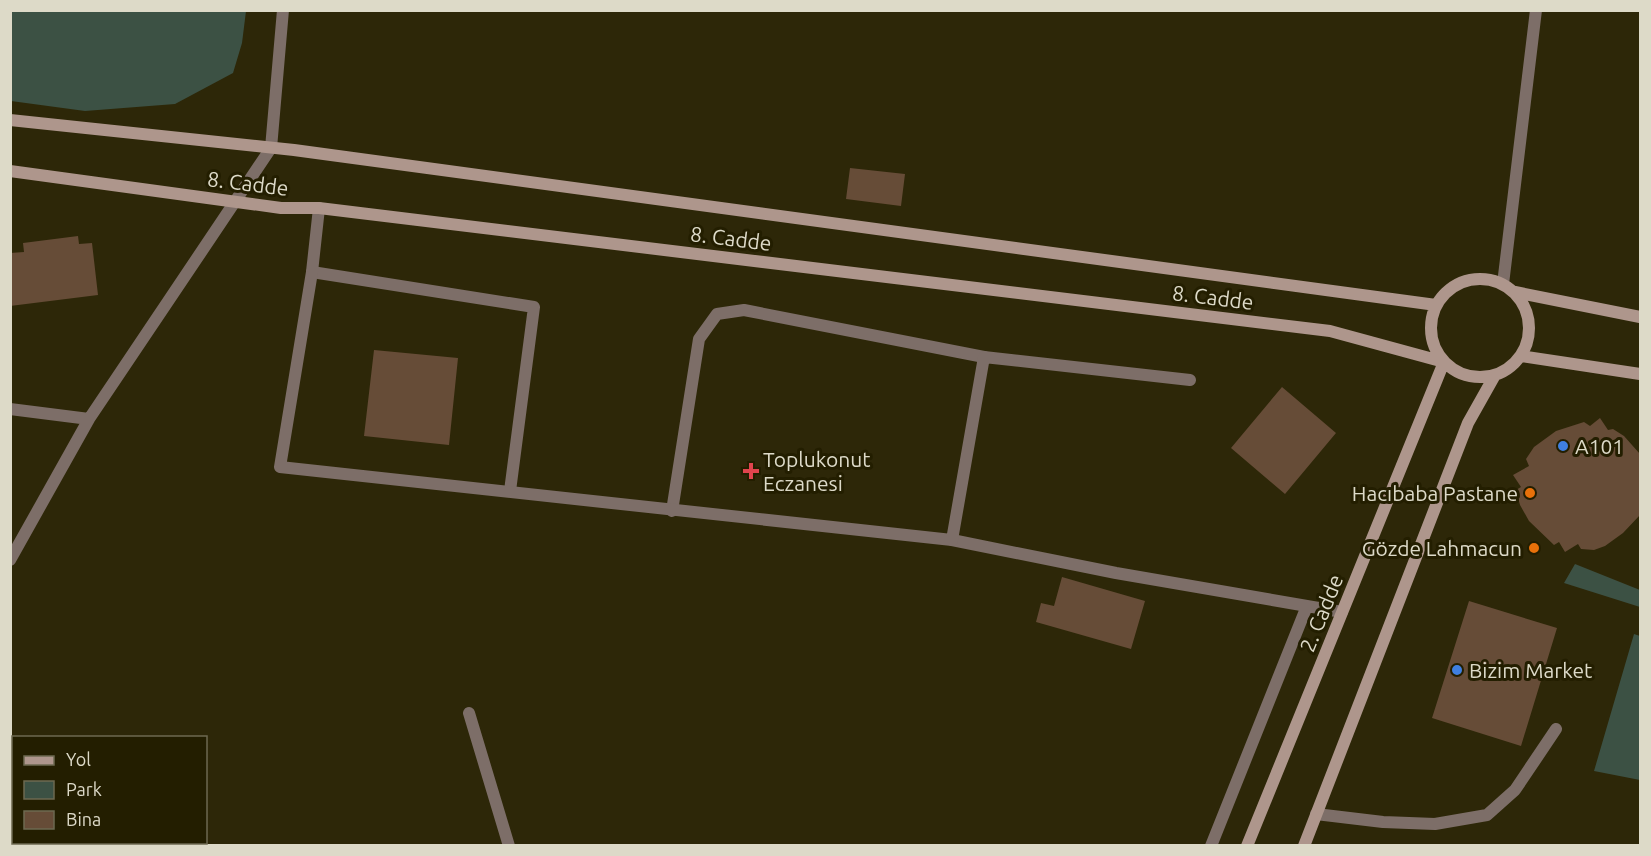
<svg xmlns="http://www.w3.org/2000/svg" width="1651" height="856" font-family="Ubuntu,sans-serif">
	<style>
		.green { fill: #3c5144 }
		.building { fill: #664c37 }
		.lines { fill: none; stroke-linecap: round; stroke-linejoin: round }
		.lane { stroke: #7d6e68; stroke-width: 12 }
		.street { stroke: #7d6e68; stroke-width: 12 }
		.secondary { stroke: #ae968c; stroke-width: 12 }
		.shop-dot { fill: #3f7fe0; stroke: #231e00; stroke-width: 2 }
		.health-dot { fill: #e0444e; stroke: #231e00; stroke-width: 2 }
		.food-dot { fill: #e8710a; stroke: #231e00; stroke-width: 2 }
		.labels { text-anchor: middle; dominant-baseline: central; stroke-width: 6; stroke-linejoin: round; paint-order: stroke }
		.street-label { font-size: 21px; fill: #dddac8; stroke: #231e00 }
		.poi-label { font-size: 21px; fill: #dddac8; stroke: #231e00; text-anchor: start }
	</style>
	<rect width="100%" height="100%" fill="#2d2708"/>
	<path class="green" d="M11,10H246V11L242,43L233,73L175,104L85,111L11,101Z
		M1575,564L1640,590V607L1564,583Z
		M1634,634L1640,636V780L1594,771Z"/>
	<path class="building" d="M850,168L905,174L901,206L846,199Z
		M78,236L79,244L92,243L98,295L10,306V253L24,252L23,243Z
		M374,350L458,358L449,445L364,436Z
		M1282,387L1336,433L1285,494L1231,448Z
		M1600,418L1608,430L1613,429L1624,436L1640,454V515L1623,533L1605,546L1594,550L1581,549L1578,544L1565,552L1559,542L1554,545L1529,521L1520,505L1516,490L1521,487L1513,475L1529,466L1526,459L1534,447L1556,431L1584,422L1590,426Z
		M1062,577L1145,601L1131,649L1036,622L1041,603L1054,606Z
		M1469,601L1557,628L1521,746L1432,718Z"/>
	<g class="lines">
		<path class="lane" d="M312,272L534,307L510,491
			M672,511L699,339L717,314L744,310L984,357
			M952,540L1116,573L1342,612
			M469,713L509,846
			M1316,814L1383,822L1435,824L1487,815L1515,790L1556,729
			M1211,846L1307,606"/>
		<path class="street" d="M319,208L312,272L280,467L952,540L984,357L1190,380
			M1503,284L1536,10
			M10,409L89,419
			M10,560L89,419L271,148L283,10"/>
		<path class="secondary" d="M10,120L294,150L1436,305
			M10,171L281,208H319L1330,331L1444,362L1247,846
			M1431 328a49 49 0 1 1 98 0a49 49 0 1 1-98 0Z
			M1515,292L1640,317
			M1521,356L1640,374
			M1304,846L1468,423L1495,375"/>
	</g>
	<g class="shop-dot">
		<circle cx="1563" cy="446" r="6"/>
		<circle cx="1457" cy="670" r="6"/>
	</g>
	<path class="health-dot" d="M748 462h6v6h6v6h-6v6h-6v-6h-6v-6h6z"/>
	<g class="food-dot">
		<circle cx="1530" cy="493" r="6"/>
		<circle cx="1534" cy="548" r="6"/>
	</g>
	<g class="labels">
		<g class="street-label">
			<text transform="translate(248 183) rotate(7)">8. Cadde</text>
			<text transform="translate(731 238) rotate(7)">8. Cadde</text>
			<text transform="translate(1213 297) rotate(7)">8. Cadde</text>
			<text transform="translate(1321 613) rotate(-68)">2. Cadde</text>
		</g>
		<g class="poi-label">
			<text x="1575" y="446">A101</text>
			<text x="763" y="459">Toplukonut<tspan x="763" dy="24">Eczanesi</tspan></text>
			<text x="1518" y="493" text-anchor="end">Hacıbaba Pastane</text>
			<text x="1522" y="548" text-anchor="end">Gözde Lahmacun</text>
			<text x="1469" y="670">Bizim Market</text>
		</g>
	</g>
	<rect width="1651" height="856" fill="none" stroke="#dddac8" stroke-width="24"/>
	<rect x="12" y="736" width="195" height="108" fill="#231e00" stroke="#6d6950" stroke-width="1.5"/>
	<rect x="24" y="756" width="30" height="9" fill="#ae968c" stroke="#6d6950" stroke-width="1.5"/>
	<text x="66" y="766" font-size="18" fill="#dddac8">Yol</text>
	<rect x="24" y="781" width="30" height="18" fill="#3c5144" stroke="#6d6950" stroke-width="1.5"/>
	<text x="66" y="796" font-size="18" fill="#dddac8">Park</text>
	<rect x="24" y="811" width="30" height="18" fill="#664c37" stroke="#6d6950" stroke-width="1.5"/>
	<text x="66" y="826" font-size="18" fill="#dddac8">Bina</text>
</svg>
